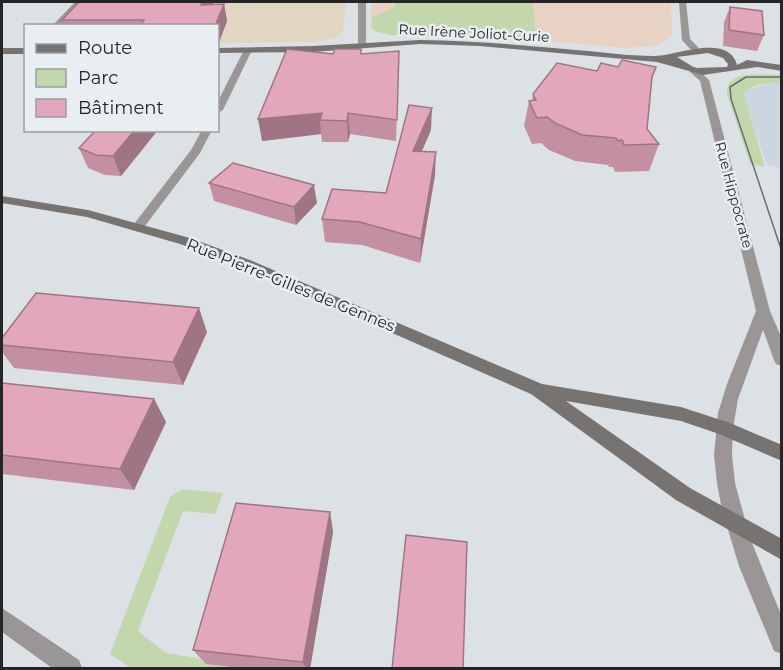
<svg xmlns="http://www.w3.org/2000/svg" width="783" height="670" font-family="Montserrat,sans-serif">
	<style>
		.commercial { fill: #e0d6c1 }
		.built { fill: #cbd6e0 }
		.medical { fill: #e7d2c4 }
		.green { fill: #c2d8ac }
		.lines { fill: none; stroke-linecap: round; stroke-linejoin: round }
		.street { fill: #999695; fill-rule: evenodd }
		.secondary { fill: #777371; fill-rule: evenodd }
		.tram { stroke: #696c6f; stroke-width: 1.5 }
		.wall { fill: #c390a2 }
		.shaded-wall { fill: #9f7584 }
		.building { fill: #e3a7bc; stroke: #9f7584; stroke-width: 1.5 }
		.labels { text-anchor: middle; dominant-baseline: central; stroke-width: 5; stroke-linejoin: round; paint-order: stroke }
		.far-street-label { font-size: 14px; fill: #232526; stroke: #e9eef3 }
		.street-label { font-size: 16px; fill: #232526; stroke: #e9eef3 }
	</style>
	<rect width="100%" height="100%" fill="#dce1e6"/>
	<path class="commercial" d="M76,2H346L343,32L337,37L324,41L308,42L218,43V26H56Z"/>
	<path class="built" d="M769,83H781V168L767,165L745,103L744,95L751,88Z"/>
	<path class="medical" d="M371,2H671L672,34L666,41L654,46L624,48L505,37L389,35L378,32L371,27Z"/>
	<path class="green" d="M397,2H533L536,40L389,35L373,30L371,18L394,7Z
		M760,74L781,75V83C768,83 753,82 744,95L765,167L750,164L727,94C727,74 743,75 760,74Z
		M182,489L223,493L215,514L183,511L138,631L166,653L257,668H131L110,654L170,497Z"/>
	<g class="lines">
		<path class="street" d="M75,2H83L61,26H52Z
			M358,2H366V45L362,47L358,45Z
			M679,2H686L690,39L698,47V51H692L682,40Z
			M245,48L252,50L223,110L218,113V101Z
			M689,67H695L709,80L770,311L782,339V366L776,364L774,360L763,330L738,399L733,428L732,455L735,483L750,538L782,617V654L774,651L739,566L722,510L717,483L714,455L718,413L727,384L756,311L700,81L689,71Z
			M202,130H212L200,153L142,230H134L132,227L134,224L191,150Z
			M2,608L79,660L82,668H52L2,632Z"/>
		<path class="secondary" d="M420,40C472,41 524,45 576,50C602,52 628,56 654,56C674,57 728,32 737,65L747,60L782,65V71L757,67L703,75L657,62L480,46L420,44L313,52L218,53V48L313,46ZM708,53L723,58L728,64L727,67L695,68L677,57Z
			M2,48H26V54H2Z
			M2,196L88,210L190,238L250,260L542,384L681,407L730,423L782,445V461L719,434L681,421L566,401L690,488L782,539V560L676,500L531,394L240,266L180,244L87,217L2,203Z"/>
		<path class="tram" d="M782,77H746L730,87L731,99L782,252"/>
	</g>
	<path class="wall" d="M79,2H214L213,5L224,4L227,21L218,45V26H64L62,20Z
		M730,7L764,35L757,51L723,46L724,22Z
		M361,49V54L399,51L396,141L350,134L348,142H322L321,134L262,141L333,54Z
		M618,67H656L651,82L647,129L659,144L649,171L615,172L613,167H609L608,165L575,161L549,150L541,143L532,144L524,126L529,101L532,100L533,94L597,71Z
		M96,130H158L121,176L105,175L88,168L79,148Z
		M431,130L422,151L435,175L420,263L362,245L325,242L322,219L386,193Z
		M209,183L317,203L296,225L214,201Z
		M207,332L183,385L14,368L2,352V338Z
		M2,383L154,399L166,422L134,490L2,474Z
		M330,512L333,532L310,669H250L206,664L193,650Z"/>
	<path class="shaded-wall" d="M202,2H214L204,21L201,5Z
		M224,4L227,21L218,45V26H215Z
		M432,108L431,130L412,173L413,151Z
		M322,113L320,120L321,134L262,141L258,119Z
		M348,113L350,134L348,142L347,121Z
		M135,130H158L121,176L113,156Z
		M436,152L435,175L420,263L421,239Z
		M314,185L317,203L296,225L294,207Z
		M199,308L207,332L183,385L173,362Z
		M154,399L166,422L134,490L120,469Z
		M330,512L333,532L310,669H306L303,662Z"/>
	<path class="building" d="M79,2H202L201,5L224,4L215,26H140L144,20H62Z
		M730,7L762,11L764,35L729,30Z
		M287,49L333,54L335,49H361V54L399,51L397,120L348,113L347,121L320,120L322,113L258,119Z
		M622,60L656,67L652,77L647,129L659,144L624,145L622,140L618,141L616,138L582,135L555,123L547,117L537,118L529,101L536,100L533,94L557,63L597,71L601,63L618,67Z
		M409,105L432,108L413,151L436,152L421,239L360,222L322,219L332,189L386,193Z
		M96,130H135L113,156L96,155L79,148Z
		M233,163L314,185L294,207L209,183Z
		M36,293L199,308L173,362L2,345V338Z
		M2,383L154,399L120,469L2,455Z
		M236,503L330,512L303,662L193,650Z
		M406,535L467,542L463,669H392Z"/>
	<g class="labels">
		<g class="far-street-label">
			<text transform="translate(474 33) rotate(3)">Rue Irène Joliot-Curie</text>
			<text transform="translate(734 195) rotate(75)">Rue Hippocrate</text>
		</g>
		<g class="street-label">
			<text transform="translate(291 285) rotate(22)">Rue Pierre-Gilles de Gennes</text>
		</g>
	</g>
	<rect width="783" height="670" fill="none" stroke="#232526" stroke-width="6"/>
	<rect x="24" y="24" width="195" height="108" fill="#e9eef3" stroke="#9a9ea1" stroke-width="1.5"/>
	<rect x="36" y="44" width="30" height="9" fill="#777371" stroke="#9a9ea1" stroke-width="1.5"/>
	<text x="78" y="54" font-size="18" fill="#232526">Route</text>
	<rect x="36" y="69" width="30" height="18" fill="#c2d8ac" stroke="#9a9ea1" stroke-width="1.5"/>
	<text x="78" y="84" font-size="18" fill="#232526">Parc</text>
	<rect x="36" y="99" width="30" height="18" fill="#e3a7bc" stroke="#9a9ea1" stroke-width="1.5"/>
	<text x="78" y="114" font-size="18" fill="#232526">Bâtiment</text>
</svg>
